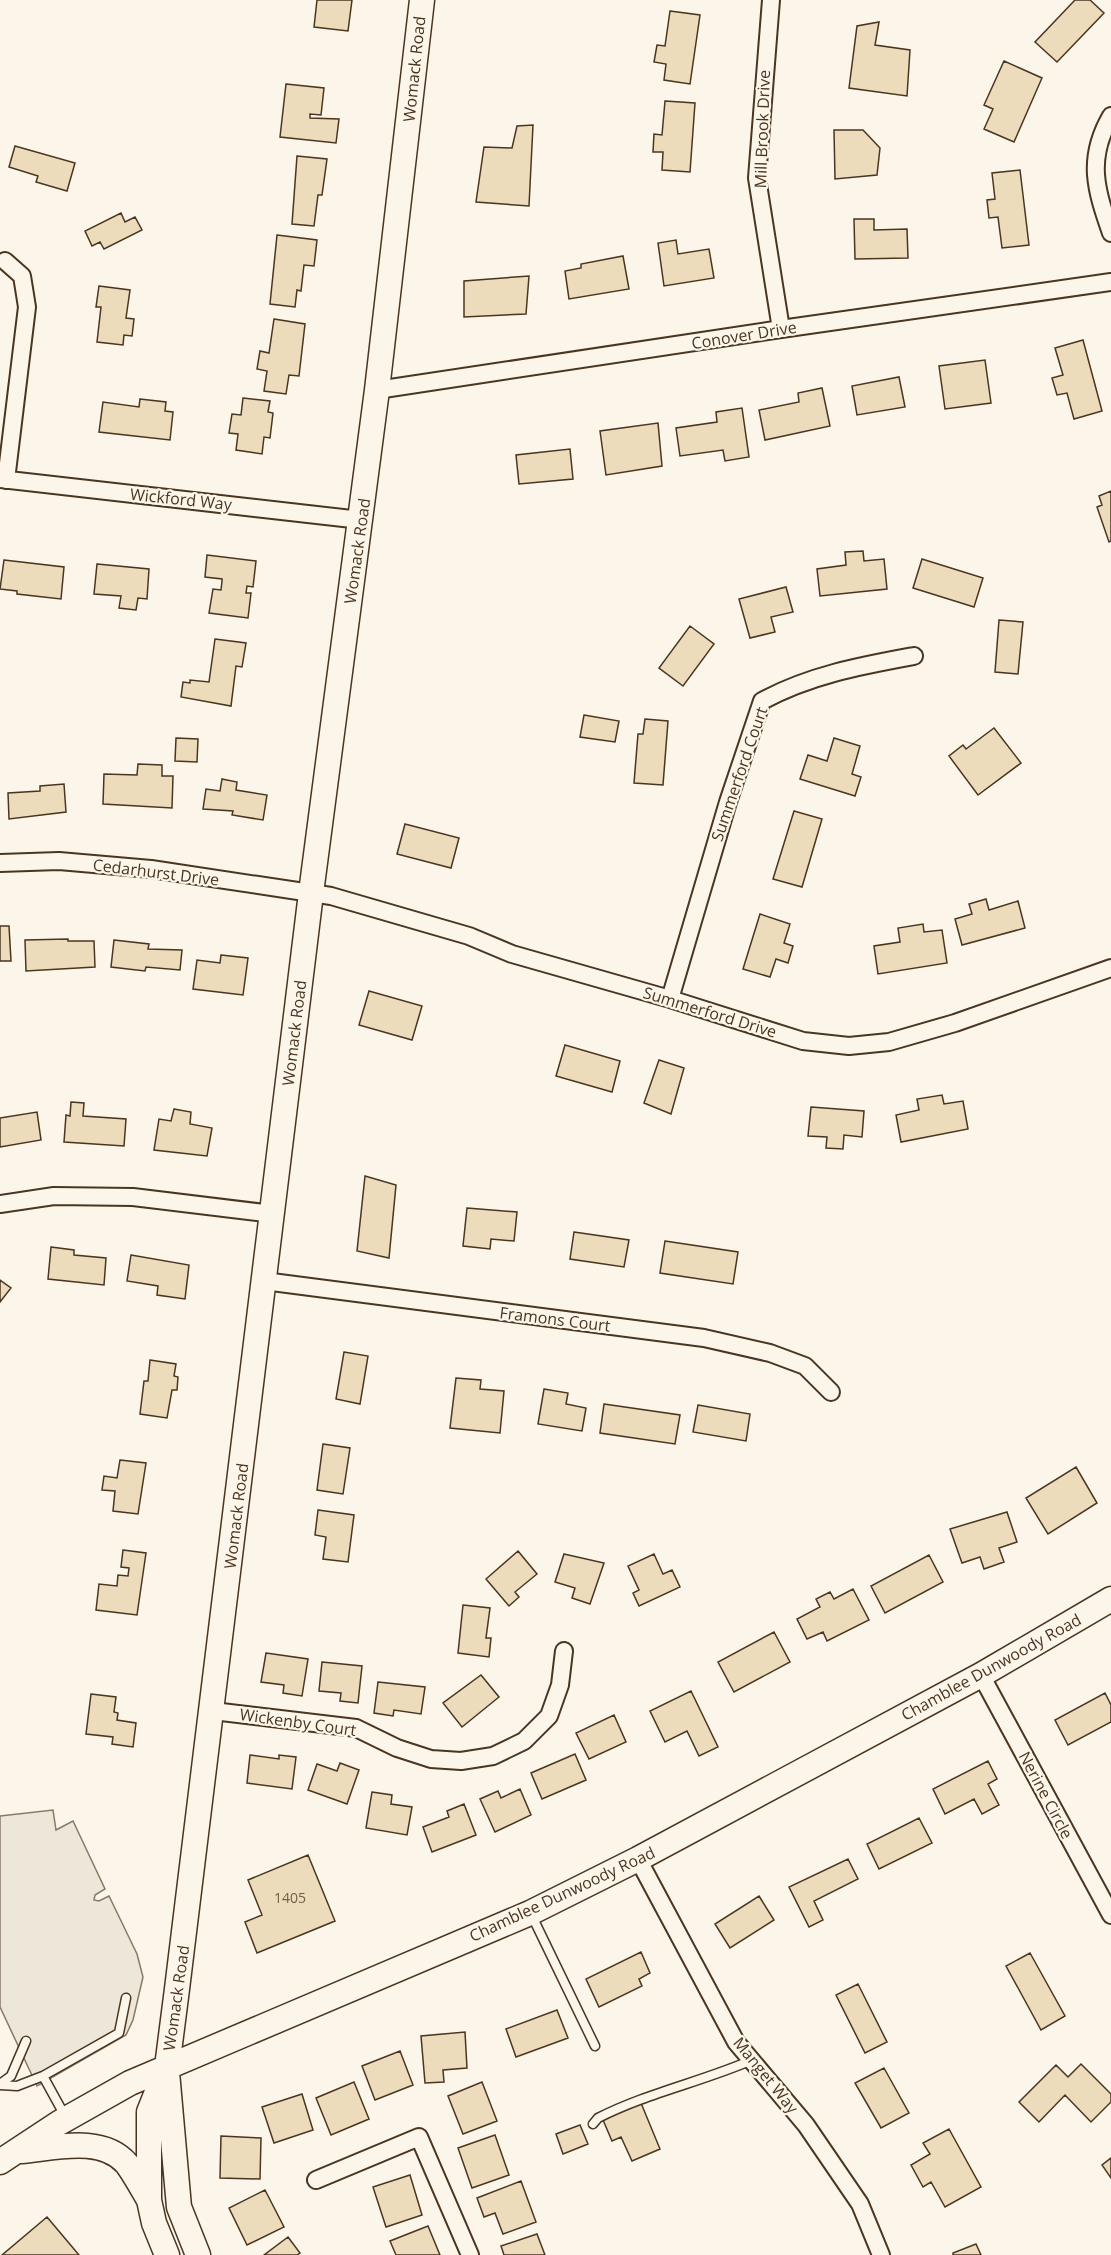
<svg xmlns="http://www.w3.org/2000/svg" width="1111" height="2255" font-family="'Open Sans',sans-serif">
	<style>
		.parking { fill: #ede7d9; stroke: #887966; stroke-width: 1.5 }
		.building { fill: #ecdcbc; stroke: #4a3520; stroke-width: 1.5 }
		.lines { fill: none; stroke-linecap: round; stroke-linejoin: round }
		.lane-casing { stroke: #4a3520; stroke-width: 11 }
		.street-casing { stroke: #4a3520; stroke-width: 20 }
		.secondary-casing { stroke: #4a3520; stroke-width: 27 }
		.lane { stroke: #fbf6e9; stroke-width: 8 }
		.street { stroke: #fbf6e9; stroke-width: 16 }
		.secondary { stroke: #fbf6e9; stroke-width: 24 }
		.labels { text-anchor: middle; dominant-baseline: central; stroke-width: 4.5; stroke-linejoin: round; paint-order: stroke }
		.number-label { font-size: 14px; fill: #725f47 }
		.street-label { font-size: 16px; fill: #4a3520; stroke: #fbf6e9 }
	</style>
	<rect width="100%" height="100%" fill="#fbf6e9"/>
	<path class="parking" d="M53,1810L56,1830L73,1821L105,1889L95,1895L94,1900L99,1901L109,1896L137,1954L143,1977L133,2020L126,2035L37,2086L0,2007V1816Z"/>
	<path class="building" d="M317,0H352L348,31L314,27Z
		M1075,0H1090L1104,13L1057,62L1035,42Z
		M670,11L700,15L690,84L664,80L666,64L654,62L657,45L665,46Z
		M879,22L875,45L910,50L907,96L849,88L857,26Z
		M1004,61L1042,78L1014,142L984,129L993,109L984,105Z
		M286,84L324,88L321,115L310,114V118L339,119L336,143L280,137Z
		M665,101L695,103L690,172L662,170L663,152H653L654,134L662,135Z
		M533,125L529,206L476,202L484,147L512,148L517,126Z
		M834,130H863L880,148L877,175L835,179Z
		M15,146L75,163L67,191L36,182L38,176L9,167Z
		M297,156L327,159L322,195H318L314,226L292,224Z
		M1020,170L1029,245L1002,248L998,217L989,218L987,200L995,199L992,173Z
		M121,213L125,222L135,217L142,230L104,249L100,242L92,246L85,231Z
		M854,219H874V230L907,229L908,258L855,259Z
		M277,235L317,240L314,266L304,265L301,291L297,290L295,307L270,304Z
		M676,240L678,254L709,249L714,278L664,286L658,243Z
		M623,256L629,289L569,299L565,271L581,268V264Z
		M529,276L526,314L464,317V281Z
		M99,286L130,290L126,318L134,319L132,336L124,335L123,345L97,342L101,307H96Z
		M274,319L305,324L299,376L289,375L286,394L264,391L267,371L257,369L260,351L269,353Z
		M1083,340L1102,411L1074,419L1067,393L1057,395L1052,378L1063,375L1055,348Z
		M985,360L991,403L945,409L939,366Z
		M899,377L905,407L857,415L852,386Z
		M822,388L830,426L765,440L759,410L799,402L798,393Z
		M243,398L270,401L268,412L273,413L270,438L264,437L262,454L236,450L238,434L229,433L232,414L241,415Z
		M140,399L166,402L165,411L173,412L170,440L99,432L103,402L139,407Z
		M742,408L749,457L725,461L723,450L680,456L676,428L717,422L716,412Z
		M658,423L662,466L606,475L600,431Z
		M570,449L573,479L519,484L516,455Z
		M1111,491V541L1109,542L1097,507L1102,505L1099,496Z
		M863,551L864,561L884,559L887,589L820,596L817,569L846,565L845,552Z
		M207,555L256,561L253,587L247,586L246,593H251L248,618L209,613L213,589L221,590L222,581V579L205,577Z
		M922,559L983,578L974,607L913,588Z
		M4,560L64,567L61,599L17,594V591L0,589Z
		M97,564L149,569L147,599L138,598L136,610L119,608L121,596L94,594Z
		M786,587L793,612L771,617L775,632L750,638L739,599Z
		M999,620L1023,622L1018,674L995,672Z
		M690,626L714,644L683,686L659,668Z
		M215,639L246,643L242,667L236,666L231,706L181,697L183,682L190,683V680L209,682Z
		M584,715L619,721L615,742L580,737Z
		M645,719L668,721L663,785L634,783L638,734H643Z
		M994,728L1021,763L978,795L949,756L963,745L966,749Z
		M176,738L198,739L197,762L175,761Z
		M834,738L860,746L852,774L861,777L855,796L800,779L808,755L827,761Z
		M138,764L162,765V776H173L172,808L103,804L104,774L137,775Z
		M222,779L237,782L236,790L267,795L263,820L232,815L233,811L203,809L206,789L220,791Z
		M64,784L66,812L9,819L8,793L40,791V786Z
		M794,811L822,819L802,887L773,879Z
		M405,824L459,838L451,868L397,854Z
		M986,899L989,910L1018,901L1025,928L962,945L955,919L972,914L969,904Z
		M760,914L790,924L784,943L793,946L788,963L776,959L770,977L743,969Z
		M923,924L924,932L942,930L947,963L878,974L874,946L900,942L898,928Z
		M0,926H9L11,961H0Z
		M68,939V941H94L95,967L26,971L25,940Z
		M114,940L149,944L148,949L182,950L180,970L146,967L145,971L111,967Z
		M221,955L248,958L243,995L193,989L197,960L220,963Z
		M369,991L422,1006L412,1040L359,1025Z
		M565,1045L620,1061L612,1092L556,1076Z
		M659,1060L684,1068L671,1114L644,1103Z
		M942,1095L944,1104L963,1101L968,1129L901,1142L896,1115L919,1110L917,1099Z
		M71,1102L84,1103L83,1116L126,1119L124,1146L64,1142L66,1115L70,1116Z
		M811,1107L864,1111L862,1137L844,1135L843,1149L826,1148L827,1137L808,1136Z
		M174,1109L191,1112L190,1124L212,1128L207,1156L154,1150L159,1119L171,1121Z
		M37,1112L41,1140L0,1147V1118Z
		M365,1176L396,1185L389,1258L357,1251Z
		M467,1208L517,1212L514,1241L491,1239L490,1249L463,1246Z
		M574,1232L629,1240L624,1267L570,1259Z
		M665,1241L738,1252L733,1284L660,1273Z
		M51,1247L74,1250V1255L106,1258L104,1285L48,1279Z
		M131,1255L189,1265L185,1299L157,1295L158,1286L127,1281Z
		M0,1280L11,1288L0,1302Z
		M344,1352L368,1356L360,1404L336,1399Z
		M150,1360L176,1364L174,1376L178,1377L177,1390H172L167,1418L140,1414L144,1381H148Z
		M456,1378L481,1380L480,1389L504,1391L500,1433L450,1428Z
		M544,1389L568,1393L566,1404L586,1408L582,1431L538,1424Z
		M604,1404L680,1415L675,1444L600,1433Z
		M698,1405L750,1414L746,1441L693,1432Z
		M323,1444L350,1448L343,1494L317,1490Z
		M120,1460L146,1463L138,1514L113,1511L115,1491L102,1490L104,1476L117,1478Z
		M1076,1467L1097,1503L1048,1534L1026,1498Z
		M318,1510L354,1515L348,1562L323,1559L326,1537L315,1535Z
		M1007,1512L1017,1542L999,1548L1004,1562L984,1569L980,1557L962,1563L950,1529Z
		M123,1550L146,1553L137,1615L96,1610L99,1584L117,1586L118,1575L128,1576L129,1568L121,1567Z
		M518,1551L537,1574L515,1592L519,1597L509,1606L486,1579Z
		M564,1554L604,1563L590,1604L572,1598L575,1588L555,1582Z
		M654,1554L663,1574L672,1570L680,1587L639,1606L633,1593L639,1590L628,1566Z
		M929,1555L943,1582L885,1613L871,1586Z
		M853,1589L869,1620L827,1641L823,1632L807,1639L797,1619L820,1607L816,1599L830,1592L834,1599Z
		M463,1605L490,1608L486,1638H491L489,1657L458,1653Z
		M774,1632L790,1662L734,1692L718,1662Z
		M266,1653L308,1659L302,1696L283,1693L284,1685L261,1682Z
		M322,1662L362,1666L358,1703L340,1701L341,1693L319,1691Z
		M481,1675L499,1697L462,1727L443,1703Z
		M378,1682L425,1687L421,1714L394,1710L393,1716L374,1713Z
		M691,1691L718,1747L699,1756L687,1731L665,1742L650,1711Z
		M1105,1693L1111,1705V1722L1068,1745L1055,1720Z
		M91,1694L116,1697L114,1712L118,1713L117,1720L136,1723L133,1747L112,1744L113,1737L86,1734Z
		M614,1715L626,1742L589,1759L576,1733Z
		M575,1754L586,1780L542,1799L531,1773Z
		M250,1755L279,1759V1755L296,1757L292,1789L247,1783Z
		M988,1761L997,1779L988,1784L999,1805L982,1814L974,1799L945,1814L933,1789Z
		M340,1763L359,1770L347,1804L308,1790L317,1764L337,1771Z
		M520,1789L531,1815L495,1832L480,1799L498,1791L501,1798Z
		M372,1792L392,1795L391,1804L412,1807L407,1835L366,1828Z
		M464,1804L476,1835L432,1852L423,1827L449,1817L447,1811Z
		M919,1818L932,1843L879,1869L867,1844Z
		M308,1855L335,1921L257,1953L245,1922L262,1915L248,1880Z
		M848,1859L858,1879L814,1901L823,1920L809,1927L789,1887Z
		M759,1896L774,1920L730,1948L715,1924Z
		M641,1952L650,1973L639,1979L642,1986L599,2007L586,1979Z
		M1030,1953L1065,2016L1041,2030L1006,1966Z
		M858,1984L887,2042L865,2053L836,1995Z
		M557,2010L568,2038L516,2057L506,2029Z
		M465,2032L467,2068L443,2070L444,2082L425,2083L421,2036Z
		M400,2051L413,2085L375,2100L362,2066Z
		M1081,2064L1111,2094V2102L1091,2122L1065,2095L1039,2122L1019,2102L1056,2065L1068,2077Z
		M884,2068L909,2113L881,2128L855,2083Z
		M354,2082L369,2119L331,2135L316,2098Z
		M482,2082L497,2121L463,2134L448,2096Z
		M302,2094L313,2130L274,2143L262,2107Z
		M641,2103L660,2149L632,2161L621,2137L612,2141L603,2120Z
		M580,2125L588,2144L563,2154L556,2134Z
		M949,2129L981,2187L945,2207L931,2182L923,2187L911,2165L930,2154L923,2143Z
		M495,2135L509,2175L472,2188L458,2148Z
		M221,2136L261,2138L260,2179L220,2178Z
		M1111,2158V2178L1102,2165Z
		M410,2175L422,2215L386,2227L373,2187Z
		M521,2181L536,2222L503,2234L495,2213L484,2217L477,2198Z
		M265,2190L284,2227L247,2245L229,2208Z
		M47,2217L79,2255H2Z
		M428,2226L440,2255H396L390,2241Z
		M537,2234L545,2255H504L501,2246Z
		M288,2237L300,2253L297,2255H264Z
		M976,2244L981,2255H953V2253Z"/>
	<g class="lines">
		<defs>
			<path id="lane" d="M532,1916L595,2046
				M0,2084L11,2076L26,2041
				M0,2085L17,2086L43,2076
				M65,2116L43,2076L119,2033L126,1998
				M593,2124L598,2118C647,2093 701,2082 752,2060"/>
			<path id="street" d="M771,0L757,178L781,329
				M1111,116C1086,159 1096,190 1111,233
				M5,261L22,276L27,307L6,480
				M377,390L781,329L1111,282
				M0,479L361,520
				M0,863L59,861L151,869L331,896L469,936L512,954L670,999L803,1041L849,1046L889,1042L955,1023L1111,968
				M670,999L728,802L762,701C810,675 860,666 914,656
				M0,1204L54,1196L133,1197L273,1214
				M264,1281L704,1338L770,1353L805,1366L831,1392
				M981,1675L1111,1915
				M213,1711L356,1728L397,1748L431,1759L461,1761L493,1756L524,1741L549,1716L560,1685L564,1651
				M638,1859L736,2042L806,2125L860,2204L881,2255
				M316,2180L419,2137L470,2255"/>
			<path id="secondary" d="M167,2072L179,2207L198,2255
				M21,2151C55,2148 102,2135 127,2164C135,2175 142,2188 149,2200
				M0,2162L59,2123L130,2083L530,1913L638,1859L981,1675L1111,1599
				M167,2255L154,2223L149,2200V2112L167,2067L177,1989L311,893L377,390L422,0"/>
		</defs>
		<use href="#lane" class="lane-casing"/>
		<use href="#street" class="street-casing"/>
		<use href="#secondary" class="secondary-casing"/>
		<use href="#lane" class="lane"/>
		<use href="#street" class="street"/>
		<use href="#secondary" class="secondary"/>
	</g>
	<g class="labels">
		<g class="number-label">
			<text x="290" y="1897">1405</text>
		</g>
		<g class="street-label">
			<text transform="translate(414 69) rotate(-84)">Womack Road</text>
			<text transform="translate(762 129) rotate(-88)">Mill Brook Drive</text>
			<text transform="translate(744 335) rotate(-9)">Conover Drive</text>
			<text transform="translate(181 499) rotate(6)">Wickford Way</text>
			<text transform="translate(357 551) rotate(-82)">Womack Road</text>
			<text transform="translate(739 774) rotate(-71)">Summerford Court</text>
			<text transform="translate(156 872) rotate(7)">Cedarhurst Drive</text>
			<text transform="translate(710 1012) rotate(17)">Summerford Drive</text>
			<text transform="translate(294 1033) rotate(-83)">Womack Road</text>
			<text transform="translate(555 1319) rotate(7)">Framons Court</text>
			<text transform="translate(236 1516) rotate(-83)">Womack Road</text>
			<text transform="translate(991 1667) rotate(-29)">Chamblee Dunwoody Road</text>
			<text transform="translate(298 1722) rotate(8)">Wickenby Court</text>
			<text transform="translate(1046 1795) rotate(62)">Nerine Circle</text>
			<text transform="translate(562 1894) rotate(-25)">Chamblee Dunwoody Road</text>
			<text transform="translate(176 1998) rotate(-82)">Womack Road</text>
			<text transform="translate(766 2075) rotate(51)">Manget Way</text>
		</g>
	</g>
</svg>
